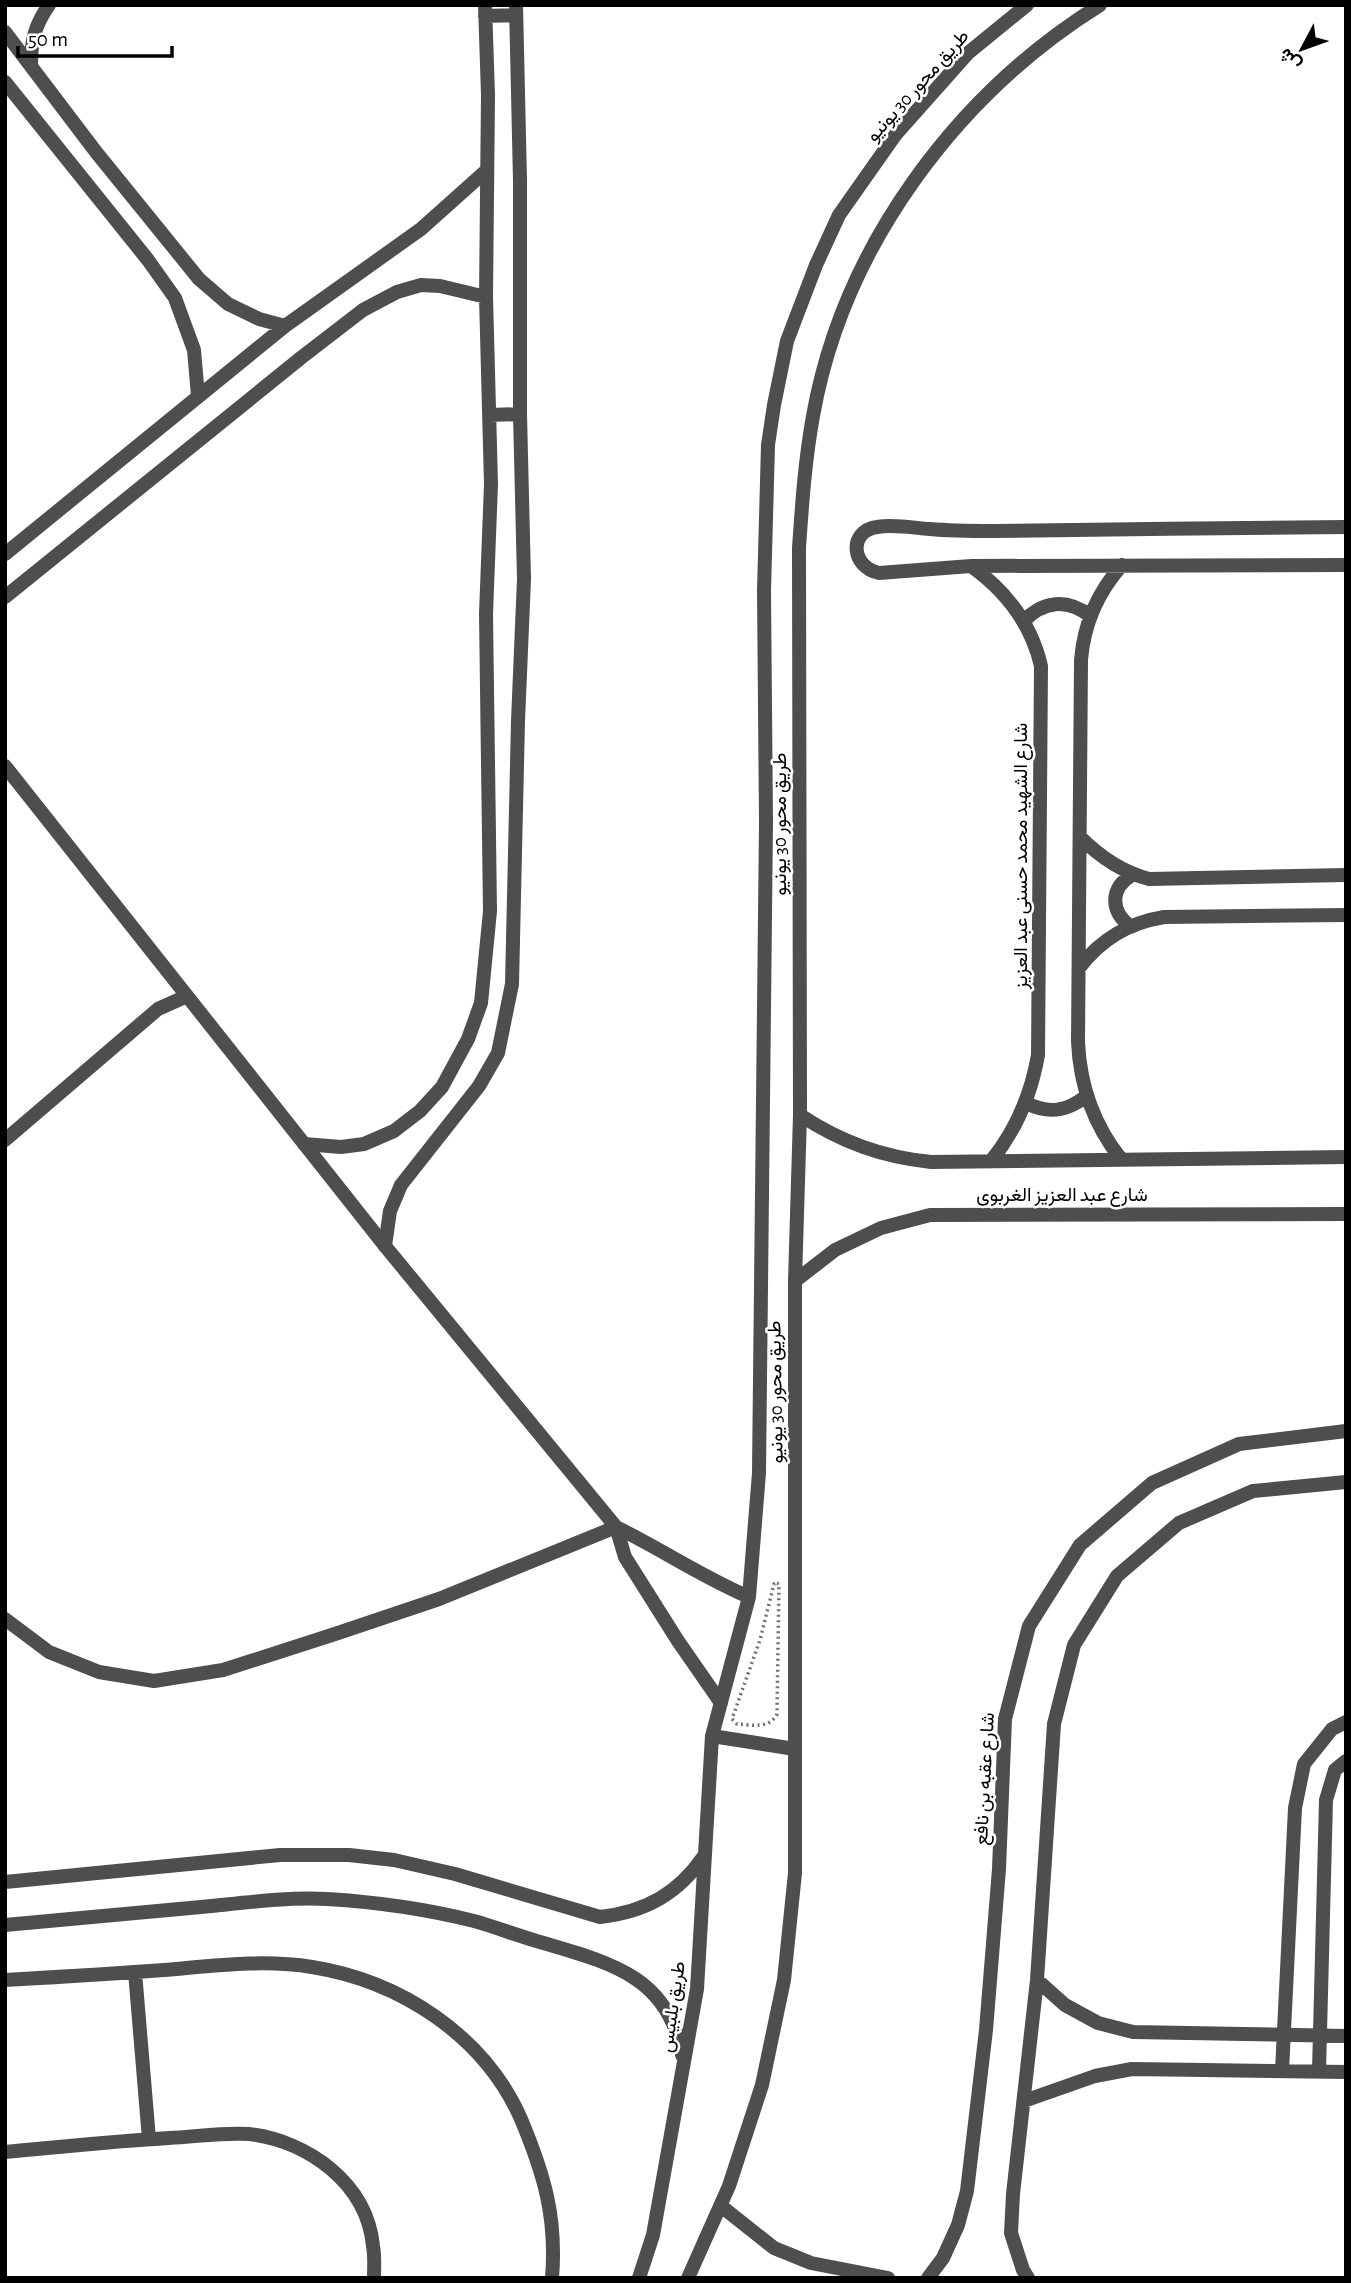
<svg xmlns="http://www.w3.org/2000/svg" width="1351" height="2283" font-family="'Alegreya Sans',Vazirmatn,sans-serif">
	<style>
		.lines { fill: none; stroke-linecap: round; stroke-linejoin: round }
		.path { stroke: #707070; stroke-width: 3.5; stroke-dasharray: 2 3.5; stroke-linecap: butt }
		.minor { stroke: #4e4e4e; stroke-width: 14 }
		.tertiary { stroke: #4e4e4e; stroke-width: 14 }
		.labels { text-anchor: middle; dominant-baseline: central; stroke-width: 5; stroke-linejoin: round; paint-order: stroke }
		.street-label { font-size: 19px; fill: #000; stroke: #fff }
	</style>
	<rect width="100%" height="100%" fill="#fff"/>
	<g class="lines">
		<path class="path" d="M777,1583L779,1584L777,1714C770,1729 752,1725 737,1724L732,1719L733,1716L760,1640L774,1584Z"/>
		<path class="minor" d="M485,16L516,15
			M5,32L96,152L199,279L228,304L259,319L285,326
			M31,65C31,40 35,25 49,5
			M5,82L148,260L175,298L194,350L198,396
			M490,415L520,414
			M1346,527C1229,528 1111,529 994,531C973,531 951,531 930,529C913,528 895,524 877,527C848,531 851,567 879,573L971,566L1346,565
			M5,554L285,326L421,229L487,170
			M971,566C1006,591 1031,623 1041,666L1038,1055C1031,1095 1017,1129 991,1161
			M5,597L302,357L363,310L397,292L421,285L440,286L486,297
			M1024,621C1043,601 1067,598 1090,616
			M1080,837C1100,857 1122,872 1149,879L1346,875
			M1130,926C1110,911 1110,888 1132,875
			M1079,968C1101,939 1128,923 1164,917L1346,915
			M1026,1103C1048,1114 1067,1112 1086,1096
			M800,1115C841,1142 882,1157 931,1162L1346,1157
			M5,1140L158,1009L187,996
			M304,1144L341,1147L364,1144L394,1131L420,1111L442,1087L468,1039L481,1003L490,911L486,614L491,484L486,297L488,95L485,5
			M1121,1159C1093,1124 1080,1086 1078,1042L1081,660C1084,623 1097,593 1122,565
			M385,1246L390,1211L401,1185L479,1086L498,1053L512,984L518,721L524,579L520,414V181L516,5
			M795,1281L835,1250L881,1228L930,1215L1346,1214
			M5,1619L49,1652L99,1672L154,1681L223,1670L338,1633L439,1599L616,1527
			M135,1972L149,2139
			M5,1980C58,1977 111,1974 164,1970C212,1966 263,1959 312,1967C400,1981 484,2035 521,2119C544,2174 557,2217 552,2278
			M1037,1980L1065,2005L1098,2023L1133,2032L1346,2036
			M1282,2071L1295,1808L1304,1764L1332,1729L1346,1722
			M1319,2071L1326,1800L1335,1770L1346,1761
			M1024,2101L1095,2076L1132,2069L1346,2072
			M5,2152C60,2147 115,2141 169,2138C195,2137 223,2132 249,2134C308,2141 367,2183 373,2246C375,2256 374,2267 374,2278
			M928,2278L943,2258L958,2225L967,2191L986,2030L999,1869L1005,1719L1029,1626L1080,1545L1152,1483L1239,1444L1346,1431
			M1028,2278L1023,2270L1011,2233L1013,2194L1037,1980L1054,1724L1074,1645L1117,1576L1179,1523L1253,1491L1346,1482"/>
		<path class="tertiary" d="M5,766L385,1246L616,1527L625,1557L678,1641L721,1703
			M616,1527C661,1549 702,1577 749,1597
			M712,1736L795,1749
			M5,1882L280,1855H349L394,1860L455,1874L600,1917C645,1912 678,1894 704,1856
			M5,1925C70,1919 135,1913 201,1907C243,1903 285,1897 327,1899C377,1902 426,1909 474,1921C496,1927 518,1936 540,1942C607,1962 669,1975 682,2055
			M721,2206L774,2248L811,2263L888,2278
			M639,2278L653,2235L697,1989L712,1736L749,1597L759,1473L766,822L764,591L768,445L774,405L787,341L816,265L839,215L896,134L968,53L1027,5
			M688,2278L729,2186L762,2085L784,1980L795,1873V1281L800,1115L799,548C802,504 805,460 813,416C843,247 956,95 1100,5"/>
	</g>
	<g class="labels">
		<g class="street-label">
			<text transform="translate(918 86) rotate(-48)">طريق محور 30 يونيو</text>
			<text transform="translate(780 824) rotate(-90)">طريق محور 30 يونيو</text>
			<text transform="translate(1021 856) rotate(-90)">شارع الشهيد محمد حسنى عبد العزيز</text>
			<text x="1062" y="1195">شارع عبد العزيز الغربوى</text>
			<text transform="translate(776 1392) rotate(-91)">طريق محور 30 يونيو</text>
			<text transform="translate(985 1779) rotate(-87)">شارع عقبه بن نافع</text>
			<text transform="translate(673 2007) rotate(-82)">طريق بلبيس</text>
		</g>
	</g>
	<rect width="1351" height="2283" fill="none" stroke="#000000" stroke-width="14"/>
	<g transform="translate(1302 49) rotate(229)" stroke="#ffffff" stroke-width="5" paint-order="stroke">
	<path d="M0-5L12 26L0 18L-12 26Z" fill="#000000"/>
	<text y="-10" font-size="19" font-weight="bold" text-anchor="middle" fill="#000000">ش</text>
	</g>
	<path d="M18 46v10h154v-10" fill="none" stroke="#000000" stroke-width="3.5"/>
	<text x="28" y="46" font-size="21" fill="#000000" stroke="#ffffff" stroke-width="5" paint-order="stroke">50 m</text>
</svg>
